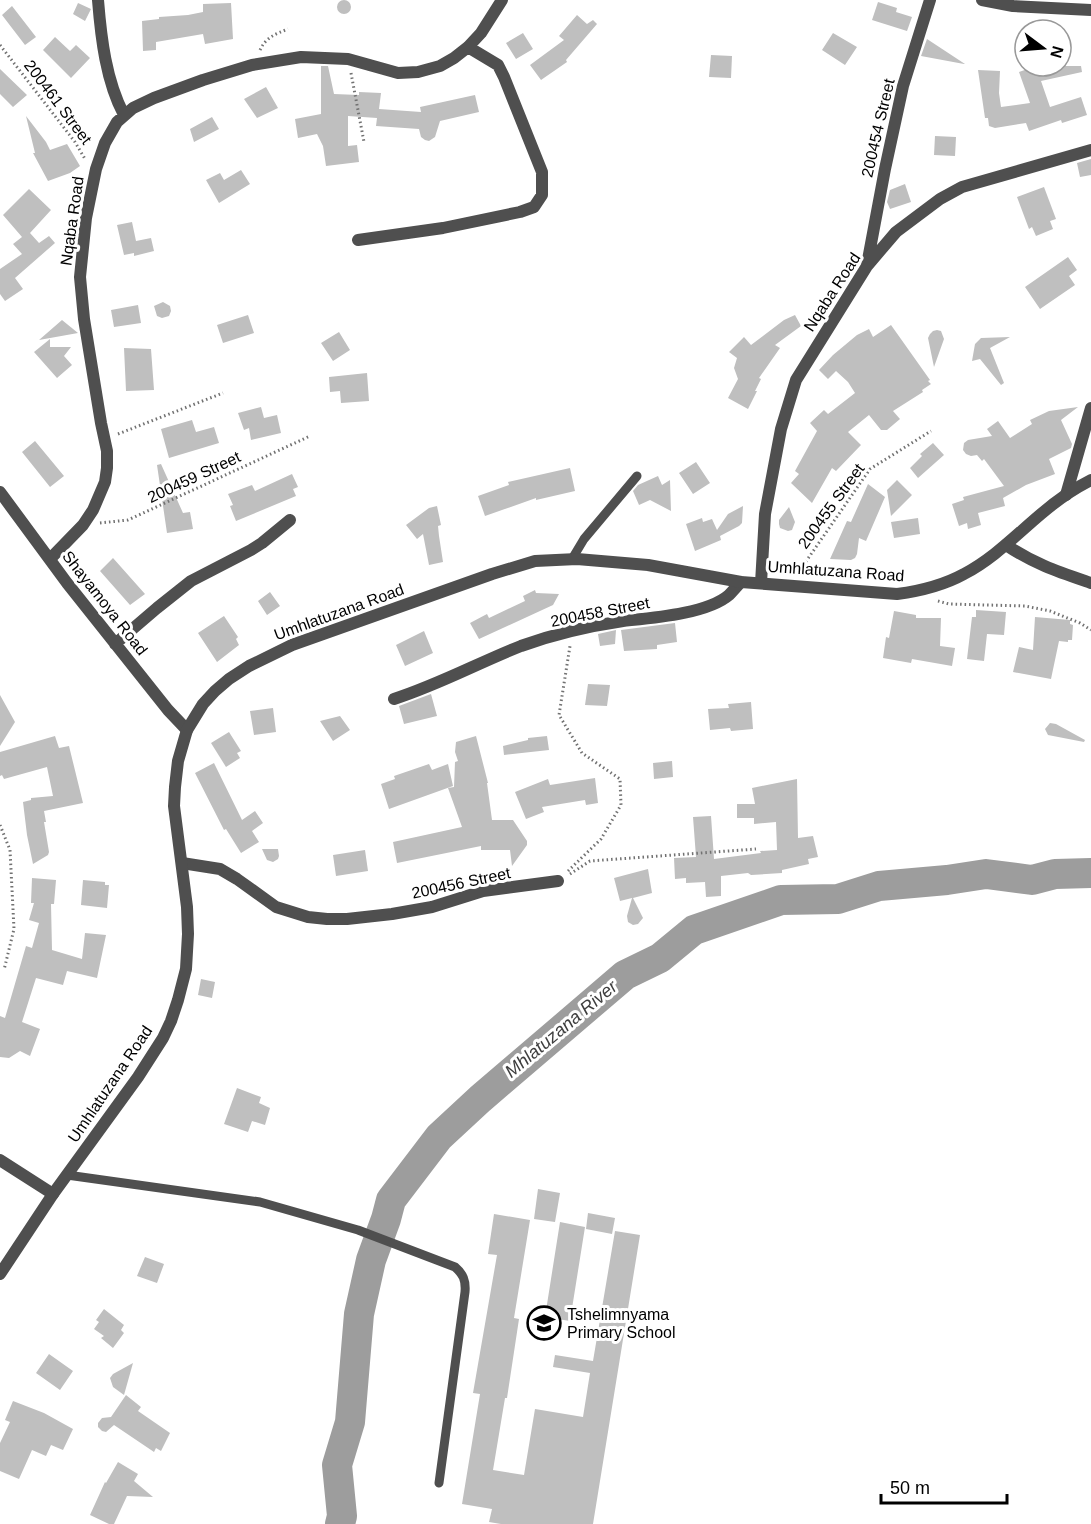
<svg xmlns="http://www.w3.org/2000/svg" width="1091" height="1524" font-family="Helvetica,sans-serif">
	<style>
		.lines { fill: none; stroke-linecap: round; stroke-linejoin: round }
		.river { stroke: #9d9d9d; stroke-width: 30 }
		.building { fill: #bfbfbf }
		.path { stroke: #717171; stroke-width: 3; stroke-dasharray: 1.5 3; stroke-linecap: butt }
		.service { stroke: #4f4f4f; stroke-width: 9 }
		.minor { stroke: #4f4f4f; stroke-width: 12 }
		.tertiary { stroke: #4f4f4f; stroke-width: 12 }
		.labels { text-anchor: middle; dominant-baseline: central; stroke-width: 6; stroke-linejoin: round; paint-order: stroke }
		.street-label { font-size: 16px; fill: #000; stroke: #fff }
		.poi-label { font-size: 16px; fill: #000; stroke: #fff; text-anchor: start }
		.water-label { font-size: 18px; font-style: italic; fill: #3e3e3e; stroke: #fff }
	</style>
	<rect width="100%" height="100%" fill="#fff"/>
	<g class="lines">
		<path class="river" d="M340,1524L342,1516L337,1465L350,1422L359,1314L371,1260L386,1219L391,1200L439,1137L480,1099L625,975L660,958L694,930L781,900L838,899L879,886L947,880L986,874L1032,880L1055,874L1091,873"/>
	</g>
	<path class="building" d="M337 7a7 7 0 1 1 14 0a7 7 0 1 1-14 0Z
		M878,2L897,8L896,12L912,17L907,31L872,20Z
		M78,3L91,9L85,21L73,14Z
		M231,3L233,39L205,44L203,34L156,42V50L143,51L142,21L159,19V17L188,15L203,12V4Z
		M12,6L36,37L25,45L2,15Z
		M577,15L587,24L593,20L597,24L566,60L567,62L541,80L530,65L564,40L559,36Z
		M523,33L533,49L516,59L506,43Z
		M833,33L857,47L845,65L822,50Z
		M55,37L70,51L76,45L90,58L71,78L43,50Z
		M927,39L965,64H964L921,56Z
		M711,55L732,56L731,78L709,77Z
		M321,66H328L334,94L359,95V92L381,93L379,109L421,112L420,107L475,95L479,112L440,121L435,137L429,141L425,140L421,137L419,129L376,126L377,118L348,116V146L357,145L359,162L326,166L323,146L317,134L298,138L295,119L321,114Z
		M1036,66H1081L1082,72L1041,81L1050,107L1081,97L1087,115L1062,123L1061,120L1029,131L1026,123L995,128L989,126L988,118H985L978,70L1000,71L999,93L1001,107L1030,103L1019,72Z
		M0,69L27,95L13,107L0,94Z
		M266,87L278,108L257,118L244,99Z
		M26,116L46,142L50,150L67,144L80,166L70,173L48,181L33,153H35Z
		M212,117L219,129L194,142L190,129Z
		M935,136L956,137L955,156L934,155Z
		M1091,159V175L1080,177L1077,163Z
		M241,170L250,184L219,203L206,180L220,173L224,180Z
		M905,184L911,202L890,209L887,202L890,190Z
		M1044,187L1056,219L1050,221L1053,229L1036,236L1032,227L1029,229L1017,197Z
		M29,189L51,210L30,233L39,243L49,236L55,243L15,278L23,289L5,301L0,294V269L22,254L13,244L22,237L3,215Z
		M132,222L136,241L151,238L154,251L134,256V253L124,255L117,225Z
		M1068,257L1077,270L1069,276L1075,285L1040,309L1025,287Z
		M163,302L170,306L171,311L169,316L162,318L157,316L154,306Z
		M138,305L141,323L114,327L111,310Z
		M248,315L254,333L223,343L217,325Z
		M795,315L801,326L775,345L780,348L759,378L761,379L755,391H757L748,409L728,398L738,379L734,368L737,358L729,352L744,337L751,345L784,320Z
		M62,320L78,333L39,340Z
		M891,325L930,380L928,381L931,384L922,390L923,392L893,411L900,419L887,430H881L869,415L848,432L861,445L836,471L832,468L812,503L791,483L799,474L795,471L817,431L810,423L824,410L828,414L855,393L848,382L836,371L828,379L819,370L833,355L857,335L869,329L873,337Z
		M937,330L941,331L944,339L934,367L928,338L930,334L933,331Z
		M339,332L350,350L333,361L321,343Z
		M1010,337L990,348L1004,383L1001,385L980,359L972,361L975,344L981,338Z
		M50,339V347H71L64,356L72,365L57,378L34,352Z
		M124,348L151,349L154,390L126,391Z
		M367,373L369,401L341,403L340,391L330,392L329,377Z
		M261,407L264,418L277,415L281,433L251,440L249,428L244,430L238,413Z
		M1078,407L1061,420L1072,444L1071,448L1049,459L1055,474L1026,485L1003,498L1005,506L978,513L981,525L968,529L967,523L959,526L952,504L964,500L963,497L1004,486L984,459L982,461L977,455L971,456L966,454L963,450L964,443L968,440L992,436L987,429L998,421L1010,438L1032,424L1030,420L1049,411Z
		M192,420L196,432L214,427L219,443L169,458L161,429Z
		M35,441L64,476L50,487L22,452Z
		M933,443L944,455L918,478L910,468L922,456L920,454Z
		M696,462L710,483L693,494L679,473Z
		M161,464L183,513L190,512L193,529L167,533L157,465Z
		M570,468L575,491L536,500V498L485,516L478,496L509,485L508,482Z
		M292,474L298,487L293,489L296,496L236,521L230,506L233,505L228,494L252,485L255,491Z
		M658,476L662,485L670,480L671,511L650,500L639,505L633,491L638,485Z
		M897,480L912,495L891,516L887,490Z
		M868,484L885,497L866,541L859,538L857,554L855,558L851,560L830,559L847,521L851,522Z
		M437,506L441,525L438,526L439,536L443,562L429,565L423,534L417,539L406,525L429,508Z
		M743,506L742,523L739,526L720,536L721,540L695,551L686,524L702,518L703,522L712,519L717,530L728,514Z
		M789,507L795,522L792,530L788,531L780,528L779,524V520Z
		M918,518L920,534L894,538L891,522Z
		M113,558L145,594L130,605L100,571Z
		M535,590L536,593L559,594L553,605L479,639L470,623L487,614L489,618L525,601L523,596Z
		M270,592L280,606L267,615L258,601Z
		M976,610L1006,612L1004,635L987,634L984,661L967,659L972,617H976Z
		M894,611L916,615V618H941L940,646L955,648L952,666L912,659L911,663L883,658L886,637L889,638Z
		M224,616L238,637L236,639L239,645L217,662L198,633Z
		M1035,617L1070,620V624L1073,625L1072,640H1068V642L1059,641L1051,679L1013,672L1019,647L1033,650Z
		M675,623L677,642L657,645V649L624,651L621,630Z
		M616,630L615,644L600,646L598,634Z
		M424,631L433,653L405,666L396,645Z
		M588,684L610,685L607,706L585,705Z
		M431,694L437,716L404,724L399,706Z
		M0,695L15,722L0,746Z
		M751,702L753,729L731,731L730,728L710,730L708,709L729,708L728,704Z
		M273,708L276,732L254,735L250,711Z
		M340,716L350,730L333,741L320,721Z
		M1050,723L1056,724L1085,740L1084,742L1048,735L1045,729Z
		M229,732L241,751L237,753L240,758L226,767L211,743Z
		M55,736L59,748L69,746L83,803L44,811L46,822H44L49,852L48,855L33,864L27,835L23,802L31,800V798L53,796L47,767L4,779L2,775L0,776V752Z
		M476,736L488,783H487L492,820H513L527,841V845L512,866L510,850H481V846L397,863L393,842L462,827L448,788L454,787L455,762L458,761L455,752L456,742Z
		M547,736L549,750L504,755L503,746L528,740V738Z
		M672,761L673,777L654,779L653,763Z
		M214,763L242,820L255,811L263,823L252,831L259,842L241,853L226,829L224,830L195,773Z
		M429,764L432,770L448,764L453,786L389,809L381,784L395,779L394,776Z
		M595,778L598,803L586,805L585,800L542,807L544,812L526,819L515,792L548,779L550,785Z
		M797,779L798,838L813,836L818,857L808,859L809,864L782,870V873L751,875L748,873L721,876V896L706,897L705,882L686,883V878L675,879L674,858L696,857L693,817L711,816L714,859L761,853L760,851L777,850L776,822L754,824V818H737V804H755L752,788Z
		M262,849H278L279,856L278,859L273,862L267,860Z
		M365,850L368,871L336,876L333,855Z
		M648,869L652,893L633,898L643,918L638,924L633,925L628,922L627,916L632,898L620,901L614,878Z
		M32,878L56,880L54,904H51L52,950L82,959L85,933L106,935L97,978L67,971L63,985L36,978L22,1022L40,1029L30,1056L20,1051L9,1058L0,1057V1016L5,1018L26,946L32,948L39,923L29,920L34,903H31Z
		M83,880L105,882V885H109L107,908L81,905Z
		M201,979L215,982L212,998L198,995Z
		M237,1088L261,1097L259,1103L270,1108L265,1125L252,1121L248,1132L224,1124Z
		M538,1189L560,1193L555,1222L534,1219Z
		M588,1213L615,1218L612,1234L586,1229Z
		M494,1214L530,1220L514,1318L519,1319L507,1398H505L493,1470L524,1475L535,1409L583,1417L590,1373L553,1367L555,1355L593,1361L615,1231L640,1235L593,1524H501L489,1522L492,1509L462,1504L480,1394L473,1393L497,1255L488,1254Z
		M560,1222L585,1227L570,1321L545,1317Z
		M145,1257L164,1264L157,1283L137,1276Z
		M104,1309L124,1325L121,1330L124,1333L113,1348L101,1338L104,1336L94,1329L99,1322L96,1320Z
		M49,1354L73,1371L60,1390L36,1373Z
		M133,1363L124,1395L113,1387L110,1378L113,1374Z
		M126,1395L141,1407L138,1411L170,1433L161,1451L156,1448L154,1452L114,1425L106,1432L102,1431L98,1427V1423L102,1418L111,1417Z
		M13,1401L44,1413L73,1429L63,1450L51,1445L46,1456L32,1450L19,1479L0,1471V1443L10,1422L5,1420Z
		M118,1462L138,1474L134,1481L153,1497L127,1496L114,1524H109L90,1515L105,1482L106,1483Z"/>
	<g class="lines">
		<path class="path" d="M0,45L75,142L85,159
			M260,50C266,37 276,34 288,29
			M351,73L364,142
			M118,434L223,393
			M100,523L128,520L310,436
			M798,573L870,469L931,431
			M938,601L949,604L1025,606L1050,611L1080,623L1091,630
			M0,825L10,850L14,929L4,970
			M568,871L601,839L621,805L620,779L582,753L559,715L570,646
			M570,874L590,861L756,849"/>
		<path class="service" d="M572,559L584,539L637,476
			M67,1175L260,1202L358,1230L455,1267C463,1274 466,1280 465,1292L439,1483"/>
		<path class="minor" d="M98,0C101,38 106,81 124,115
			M982,0L1013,6L1091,10
			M358,240L443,228L520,212L534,207L542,195V172L504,77L498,65L468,47
			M867,265L885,169L903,86L930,0
			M0,492L67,583L168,710L187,730
			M1066,495L1091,408
			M1006,545C1034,564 1059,572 1091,583
			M50,559L83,525L93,510L105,482L107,468V451L101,423L84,319L80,277L86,218L96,169L105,143L117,122L133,108L154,98L203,80L252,65L301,57L348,59L398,73L418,72L440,66L454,58L468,47L481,33L502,0
			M761,583L765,514L781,429L796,380L867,266L896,232L940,199L962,187L976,183L1091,150
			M115,644L157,608L191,581L251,550L262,543L290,520
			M394,699C438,685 478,663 521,646C554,634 589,626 623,621C651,618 707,614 729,595C733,591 737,586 741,582
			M182,863L220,869L237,879L276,907L308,917L327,919H347L392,914L432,907L483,891L558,881
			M0,1160L53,1194"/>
		<path class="tertiary" d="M0,1274L53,1194L138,1077L163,1038L171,1021L178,1000L186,969L188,934L187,907L174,806L175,787L178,761L187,730L203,704L215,691L229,679L249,666L292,645L492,574L535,561L577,559L648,565L741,582L897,594C920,591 944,585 964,574C993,559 1016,535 1041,514C1056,501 1073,489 1091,480"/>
	</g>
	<defs>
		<symbol id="school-ring" viewBox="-11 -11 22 22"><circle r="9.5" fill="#fff" stroke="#000" stroke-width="1.5"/><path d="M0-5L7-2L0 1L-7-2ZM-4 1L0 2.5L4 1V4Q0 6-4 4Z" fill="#000"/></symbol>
	</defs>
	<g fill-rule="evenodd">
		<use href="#school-ring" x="525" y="1304" width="38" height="38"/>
	</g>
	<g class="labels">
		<g class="street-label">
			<text transform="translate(58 102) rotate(53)">200461 Street</text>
			<text transform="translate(878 128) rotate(-77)">200454 Street</text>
			<text transform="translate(72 221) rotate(-82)">Nqaba Road</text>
			<text transform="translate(832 292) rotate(-57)">Nqaba Road</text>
			<text transform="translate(194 477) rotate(-25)">200459 Street</text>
			<text transform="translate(831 506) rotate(-54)">200455 Street</text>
			<text transform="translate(836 571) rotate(4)">Umhlatuzana Road</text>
			<text transform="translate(105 603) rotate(52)">Shayamoya Road</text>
			<text transform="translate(339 612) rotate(-20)">Umhlatuzana Road</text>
			<text transform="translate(600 612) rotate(-11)">200458 Street</text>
			<text transform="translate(461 883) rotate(-12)">200456 Street</text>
			<text transform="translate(110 1084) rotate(-56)">Umhlatuzana Road</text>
		</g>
		<g class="poi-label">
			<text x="567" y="1314">Tshelimnyama<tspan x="567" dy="18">Primary School</tspan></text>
		</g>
		<g class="water-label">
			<text transform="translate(561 1029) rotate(-40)">Mhlatuzana River</text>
		</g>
	</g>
	<g transform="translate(1043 48) rotate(106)"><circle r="28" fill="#ffffff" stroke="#999999" stroke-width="1.5"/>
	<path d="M0-4.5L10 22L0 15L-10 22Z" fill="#000000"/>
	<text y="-9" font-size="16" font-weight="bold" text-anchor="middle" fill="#000000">N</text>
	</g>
	<path d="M881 1494v9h126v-9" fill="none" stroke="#000000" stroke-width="3"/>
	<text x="890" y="1494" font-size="18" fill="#000000" stroke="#ffffff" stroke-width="4.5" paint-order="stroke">50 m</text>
</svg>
